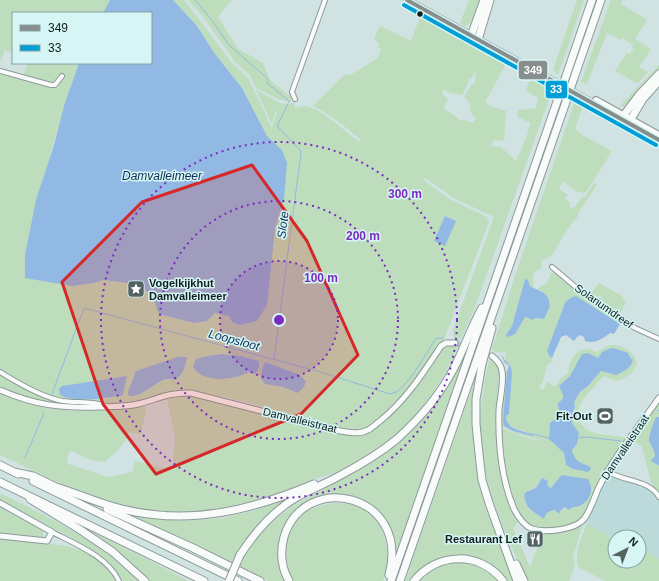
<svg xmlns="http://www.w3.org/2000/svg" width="659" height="581" font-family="Arial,sans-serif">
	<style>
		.built { fill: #bcdada }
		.green { fill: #beddbc; fill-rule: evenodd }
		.water { fill: #92b9e4 }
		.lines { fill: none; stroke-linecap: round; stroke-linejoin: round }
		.stream { stroke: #92b9e4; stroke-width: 1 }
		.tertiary-tunnel { stroke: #aabbba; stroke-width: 5; stroke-dasharray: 5 2.5; stroke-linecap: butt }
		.minor-casing { stroke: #8c9a9a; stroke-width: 6 }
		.tertiary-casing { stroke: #8c9a9a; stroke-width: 7 }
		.secondary-casing { stroke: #8c9a9a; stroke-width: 8 }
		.motorway-casing { stroke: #8c9a9a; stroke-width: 9 }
		.minor { stroke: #f8fbfa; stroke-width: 4 }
		.tertiary { stroke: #f8fbfa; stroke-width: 5 }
		.secondary { stroke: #f8fbfa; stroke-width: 5.5 }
		.motorway { stroke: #f8fbfa; stroke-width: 7 }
		.motorway-bridge-casing { stroke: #8c9a9a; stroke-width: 9; stroke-linecap: butt }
		.motorway-bridge { stroke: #f8fbfa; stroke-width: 7 }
		.bus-1-casing { stroke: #d6f6f6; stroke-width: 7 }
		.bus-2-casing { stroke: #d6f6f6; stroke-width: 7 }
		.bus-1 { stroke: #888e8e; stroke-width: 4 }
		.bus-2 { stroke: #019fd8; stroke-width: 4 }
		.marked { fill: #d62828; fill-opacity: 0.2; stroke: #d62828; stroke-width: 3; stroke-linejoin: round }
		.ring { fill: none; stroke: #7b2cbf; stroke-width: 2; stroke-dasharray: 2 4 }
		.bus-dot { fill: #121e1e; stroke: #d6f6f6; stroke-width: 1.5 }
		.labels { text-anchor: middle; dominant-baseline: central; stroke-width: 3; stroke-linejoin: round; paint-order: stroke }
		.poi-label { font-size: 11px; font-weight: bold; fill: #121e1e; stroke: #d6f6f6; text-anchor: end }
		.street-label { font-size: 11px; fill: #121e1e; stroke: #d6f6f6 }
		.water-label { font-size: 12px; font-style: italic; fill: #0c2d54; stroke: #d6f6f6 }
		.centre { fill: #7b2cbf; stroke: #d6f6f6; stroke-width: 2 }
		.ring-label { font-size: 12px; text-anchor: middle; font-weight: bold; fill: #7b2cbf; stroke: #d6f6f6; stroke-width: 3; stroke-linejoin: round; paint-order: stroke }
		.line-badge { stroke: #d6f6f6; stroke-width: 1.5 }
		.badge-label { font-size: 11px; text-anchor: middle; font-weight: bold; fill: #fff }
	</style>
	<rect width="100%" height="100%" fill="#d0e2e1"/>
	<path class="built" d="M607,476L645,487L651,489L657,496L659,501V559L639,547V537H615V540L587,523Z"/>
	<path class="green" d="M0,0H110L103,13H13V53L5,50L0,62Z
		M173,0H184L232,63L248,78L272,128L277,111H275L272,124L256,90L282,104L294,103L295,108C298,107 302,106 305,106C320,107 347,134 360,142L361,140C346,127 331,115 313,106L338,81L346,74L350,75L378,58L381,49L378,47L379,43L374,39L380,26L411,41L421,15L507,62L485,102L492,107L506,111L504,141L494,140L491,146L501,147L516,161L527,136L530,123L518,117L517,113L519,110L536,108L538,98L526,91L530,79L524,76L526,71L554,85L474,310L459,342L454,338L453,330L494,217L454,198L425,178L422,179L451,200L487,217L489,222L444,339L406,391L382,415L372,424L361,430L339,427L229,398L185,389L172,391L140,402L127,403L112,404L96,401L59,399L27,385L0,370V73L58,88L63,75L62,74L54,83L23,76L28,63H79C57,126 40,190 25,255L94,283L103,280L137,284L152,295L207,321L215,313L229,316L275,228L284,200L282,150L267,136L242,88L215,54L197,26ZM475,72L476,76L475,79V83L471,86L465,95V98L471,104C469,111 470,113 476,118L473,123L465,120L461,121L458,118L443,108L448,99L443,95V89L450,93L462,95L468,83L469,79L472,78ZM222,354L241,356L259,361V367L255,373C247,371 244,375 236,377C228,379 219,379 210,378L196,359L207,356ZM187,357L184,371C175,377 166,379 157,384L136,371ZM287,371L300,375L298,393L283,387L274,386L268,383ZM126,377L123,395L104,399L66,385Z
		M188,0H233L229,3L218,17L238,49L263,63L270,80L292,98L290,102L278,99L256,88L250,75L236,63L204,18Z
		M469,0H481C477,10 476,22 465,26L460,23Z
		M577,0H584L558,75L553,70Z
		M611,0H622L621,4L647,20L635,39L651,49L639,67L648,72L638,83L635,82L615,71L627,53L630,54L634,48L631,47L633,45L622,38L621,40L607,33L587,84L581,82Z
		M659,65V70L641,87L627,104L619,108L620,106Z
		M576,98L584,103L575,129L584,136L612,151L586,192C577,195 570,186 563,181L559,189L568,195L565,198L570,203V208L575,207L582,197H585L594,183L597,185L578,213V216L567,230L552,255L541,261L542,269C533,271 531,275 534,284L533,288L530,286L528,280H525L512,326L506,335L516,332L525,317L529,318L531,320L537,318L544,319C545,315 550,312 550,307C551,300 545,292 538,289L541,286L546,284L551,274L553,272L614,315L612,319L582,300L549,354L550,357L553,361L547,365L543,381L539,388L543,390L547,382L555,387L562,377L568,373C569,364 575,348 587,349C589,349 593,351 596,352C600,350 604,348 608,346C619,342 635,352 637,363C635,373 626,378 616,381L604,376C599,380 580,402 579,407C577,416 580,427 589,431C601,436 614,434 628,439L604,471L595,489H594C594,494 592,499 590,504C587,509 585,515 581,520C567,532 533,533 521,517C504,494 504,456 501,428L520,436L540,441V440L514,433L502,426L503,369H505L507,371V377L503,420L504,426L513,431L533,436V434L516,429L508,424L506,416L509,364L505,360L506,352H495L492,349L515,276ZM611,348C624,351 631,352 631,366L620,373L610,374L601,371L588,386L580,392L574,402L575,411L573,413L572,423L579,433L577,444L571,450C574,460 580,463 589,466L565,462L564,453C561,449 557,447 554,444C544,435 551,421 561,415C560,406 554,406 563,399V395L559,386L570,376L582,355H591L598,358L602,352ZM562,475L576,477L578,478L590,496C587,499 585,505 581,506C574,509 567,506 561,510L560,513H558L555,510C548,512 546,513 544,519L530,510L525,504L530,490L536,488L539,482L543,478L547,481L546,485L551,488L559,478Z
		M599,283L622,296L626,302L619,315L590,295Z
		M447,345L458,346C446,377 421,413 395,435C378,449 352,466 331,474C325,476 319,477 314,479C292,488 269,498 246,504C210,514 168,516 131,508C85,499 42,474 0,455V393L22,402L50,409L75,411L145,406L146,411L141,434L129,432C124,447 116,451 105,462L90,460L72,451L69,452L67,459L68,464L108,477L125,474L133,471L135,461L172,470L175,438L167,398C176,396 184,395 193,396L350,435H362L367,433L385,421L411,393L442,349Z
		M463,357L464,359L395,557H394L385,521L351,498L306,505L282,536L287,581H268L240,566L245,557L244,556C276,506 316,495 364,466C372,461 380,457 387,451C403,439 418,425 431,409C443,393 452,374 463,357Z
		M490,357L496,364L499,369L496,419L500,470L509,502L518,522L513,528L530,567L543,533L557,532L582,526L573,557L575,566L569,581H527C511,545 493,509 485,470C476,433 481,394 490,357Z
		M0,373L55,400L97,405C64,406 29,403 0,386Z
		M477,374C472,413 471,453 481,492C490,522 503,552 514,581H506L498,572L450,557L411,581H405Z
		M659,402V417H656L653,428L650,432L655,456L652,458L653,463L658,465L659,466V494L651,482L642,447L635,441L616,468L613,466Z
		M0,493C48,517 101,541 138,581H123C107,550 32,518 0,501Z
		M290,498C266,515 245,536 231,562L131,516C169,522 206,523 244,513C259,509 275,504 290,498Z
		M331,503C342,503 353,504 363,509C387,523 392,558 383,581H294C280,559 285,527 307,511C314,507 323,505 331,503Z
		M0,507L41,529L43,532V537L41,538L0,534Z
		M587,523L615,540V561H639V547L659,559V581H605L578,567C574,551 582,537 587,523Z
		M89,530L189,581H148L130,562L88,532Z
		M0,539C21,542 67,543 85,552C97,558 110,569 116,581H0Z
		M455,563C472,562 486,569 498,581H420C429,570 441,566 455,563Z"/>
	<path class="water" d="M110,0H173L197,26L215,54L242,88L267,136L282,150L287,163L284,200L275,228L267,305L257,321L240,325L232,322L229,316L215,313L207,321L194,323L159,314L152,295L137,284L103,280L94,283L72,286L25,278V255L36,200L54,145L64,106L79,63H151V13H103Z
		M445,216L456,221L445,246L434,241Z
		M525,279L528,280L530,286C542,293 549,291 550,307L544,319L537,318L531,320L529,318L525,317L515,334L507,337L506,335L512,326Z
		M576,296L620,324L614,334L610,333C602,339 595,344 585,341L584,337L580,335L578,336L574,341L566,335L561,337L552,358L550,357L547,351L565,303C568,299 571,297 576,296Z
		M611,348L617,349L628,353L631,359H633C632,368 624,371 616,375L601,371L588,386L580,392L574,402L575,407L573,413L572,423L579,433L577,444L572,450C574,460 580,463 589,466L591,469L588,472L573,469L566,465L564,453L549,439L550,423L561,415L558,406V403L563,399V395L559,386L570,376L582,354L588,353L598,358L602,352Z
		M222,354L241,356L259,361V367L255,374L249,372C235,380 203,384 193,367L196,359L207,356Z
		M178,357H187C185,367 184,374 175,380C161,373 145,398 129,396L128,392L136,371Z
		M505,360L511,367L512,373L509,414L506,416C506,430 523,431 533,434V436L513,431L504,426L503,420L507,371L509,366L504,362Z
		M265,362L300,375L306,381L304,387L298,393L283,387L265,384L261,379L262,370Z
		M127,376L123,395C108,398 74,403 60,395L59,389L62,386Z
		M656,417H659V466L658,465L652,462L651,460L655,456C654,447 652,448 649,441C648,437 654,422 656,417Z
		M562,475L588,479C589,482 591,485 591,488C592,497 583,508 573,507L569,510L565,507L561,510L559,514L555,510C548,511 546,513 544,519C533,511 526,510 524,495L526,492L536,488L542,478L548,481L547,485L551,488L559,478Z"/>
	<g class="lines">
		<path class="stream" d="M195,0L211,19L229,45L268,79L267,83L289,101V102
			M502,356L505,362
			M274,359L301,153L300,150L277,126L288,104
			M52,394L84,308L324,373L390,394C392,393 394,393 396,392C407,387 429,349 436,338H443
			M658,410L659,411
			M533,434L549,438
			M578,438L586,437L621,441
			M25,458L44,413"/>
		<path class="tertiary-tunnel" d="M455,343L492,356"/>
		<defs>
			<path id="minor" d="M0,71L51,85H55L62,76
				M295,99L292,92L293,89L325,0
				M552,267L578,289L635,328L659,339
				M0,372C16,382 44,398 63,401C78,403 92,401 106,406
				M607,471C623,482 649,479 659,497
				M52,532C75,544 107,556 119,581"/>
			<path id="tertiary" d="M492,356C497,360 501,364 502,371C504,382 500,398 499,410C498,443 501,478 514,509C518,517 523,525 532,529C545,533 575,530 584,519C590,511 594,499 598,489C614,456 638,428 659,398
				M0,390C37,406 61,408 101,407C113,406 126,407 138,404C158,399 169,392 191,393L340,431C349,432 359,435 368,430C372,428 376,424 380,421C406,400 423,373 441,346L446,343H455
				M0,503L52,532L47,541L0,536"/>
			<path id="secondary" d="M407,0L659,140
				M596,100L659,135"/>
			<path id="motorway" d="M471,36L484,0
				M478,40L490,0
				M566,76L592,0
				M574,78L601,0
				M624,115L639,95L659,74
				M631,119L643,99L659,81
				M492,328L482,364L476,399V424L479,454L482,480L489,503L517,581
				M0,465L18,474
				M14,472L33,476L60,489
				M33,481L238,581
				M0,482L204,581
				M56,487C79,494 102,505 126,510C192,525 252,510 314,484
				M30,499L79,529L113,552L145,581
				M107,509L191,547L260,581
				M240,555C255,532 273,511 297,497C311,489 327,483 341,475C360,465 380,453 397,439C419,419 440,395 454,368C464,349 471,327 482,308
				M516,564L524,581
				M289,581C281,567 280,552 284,537C304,470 411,493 389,575
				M391,581L560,93
				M400,581L568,96
				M414,581C437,552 480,551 503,581"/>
		</defs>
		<use href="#minor" class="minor-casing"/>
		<use href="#tertiary" class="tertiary-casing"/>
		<use href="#secondary" class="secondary-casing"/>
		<use href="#motorway" class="motorway-casing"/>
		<use href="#minor" class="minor"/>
		<use href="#tertiary" class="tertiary"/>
		<use href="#secondary" class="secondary"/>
		<use href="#motorway" class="motorway"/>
		<defs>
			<path id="motorway-bridge" d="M560,93L566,76
				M568,96L574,78
				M229,581L240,555"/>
		</defs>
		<use href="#motorway-bridge" class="motorway-bridge-casing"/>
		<use href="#motorway-bridge" class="motorway-bridge"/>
		<defs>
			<path id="bus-1" d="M407,0L659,140"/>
			<path id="bus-2" d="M404,5L656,145"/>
		</defs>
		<use href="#bus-1" class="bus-1-casing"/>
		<use href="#bus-2" class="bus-2-casing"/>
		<use href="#bus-1" class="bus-1"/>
		<use href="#bus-2" class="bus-2"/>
	</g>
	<path class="marked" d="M252,165L307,241L358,355L301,414L156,474L103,404L62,282L142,202Z"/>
	<circle cx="279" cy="320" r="59" fill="#7b2cbf" fill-opacity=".12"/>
	<g class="ring">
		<circle cx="279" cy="320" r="59"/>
		<circle cx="279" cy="320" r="119"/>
		<circle cx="279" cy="320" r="178"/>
	</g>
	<defs>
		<symbol id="sight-square" viewBox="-11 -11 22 22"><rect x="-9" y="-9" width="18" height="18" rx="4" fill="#546362" stroke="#d6f6f6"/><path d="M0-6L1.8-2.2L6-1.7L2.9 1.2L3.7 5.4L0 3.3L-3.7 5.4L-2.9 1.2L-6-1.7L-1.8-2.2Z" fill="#fff"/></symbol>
		<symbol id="stadium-square" viewBox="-11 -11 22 22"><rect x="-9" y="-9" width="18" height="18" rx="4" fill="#546362" stroke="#d6f6f6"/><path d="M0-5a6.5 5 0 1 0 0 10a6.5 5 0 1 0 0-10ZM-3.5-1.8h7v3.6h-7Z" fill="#fff"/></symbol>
		<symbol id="restaurant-square" viewBox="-11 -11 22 22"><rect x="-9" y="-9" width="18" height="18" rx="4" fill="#546362" stroke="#d6f6f6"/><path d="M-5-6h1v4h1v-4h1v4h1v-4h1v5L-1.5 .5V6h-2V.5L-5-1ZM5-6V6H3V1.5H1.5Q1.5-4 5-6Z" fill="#fff"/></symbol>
	</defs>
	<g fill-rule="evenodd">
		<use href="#sight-square" x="126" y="279" width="20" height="20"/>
		<use href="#stadium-square" x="595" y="406" width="20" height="20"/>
		<use href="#restaurant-square" x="525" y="529" width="20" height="20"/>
	</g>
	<circle class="bus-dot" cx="420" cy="14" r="3.5"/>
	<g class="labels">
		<g class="poi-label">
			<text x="149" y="283" text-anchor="start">Vogelkijkhut<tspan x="149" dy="13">Damvalleimeer</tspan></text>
			<text x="592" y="416">Fit-Out</text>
			<text x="522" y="539">Restaurant Lef</text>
		</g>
		<g class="street-label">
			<text transform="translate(604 306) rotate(35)">Solariumdreef</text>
			<text transform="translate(300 420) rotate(14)">Damvalleistraat</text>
			<text transform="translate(625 447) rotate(-56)">Damvalleistraat</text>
		</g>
		<g class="water-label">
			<text x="162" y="176">Damvalleimeer</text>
			<text transform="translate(283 225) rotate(-83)">Slote</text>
			<text transform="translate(234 340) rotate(15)">Loopsloot</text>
		</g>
	</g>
	<circle cx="279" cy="320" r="6" class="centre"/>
	<g class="ring-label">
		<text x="405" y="198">300 m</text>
		<text x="363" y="240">200 m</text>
		<text x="321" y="282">100 m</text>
	</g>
	<g class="line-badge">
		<rect x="518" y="60" width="30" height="20" rx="4" fill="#888e8e"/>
		<rect x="545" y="80" width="23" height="19" rx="4" fill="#019fd8"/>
	</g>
	<g class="badge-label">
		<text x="533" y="74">349</text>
		<text x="556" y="93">33</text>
	</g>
	<rect x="12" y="12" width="140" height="52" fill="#d6f6f6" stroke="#88a0a0"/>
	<rect x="20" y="25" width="20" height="6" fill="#888e8e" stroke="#88a0a0"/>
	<text x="48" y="32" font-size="12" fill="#121e1e">349</text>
	<rect x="20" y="45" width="20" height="6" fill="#019fd8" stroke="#88a0a0"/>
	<text x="48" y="52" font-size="12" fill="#121e1e">33</text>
	<g transform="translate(627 549) rotate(42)"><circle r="19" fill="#d6f6f6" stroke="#88a0a0"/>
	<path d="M0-3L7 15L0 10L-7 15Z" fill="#546362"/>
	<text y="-6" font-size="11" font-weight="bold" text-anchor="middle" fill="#121e1e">N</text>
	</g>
</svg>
